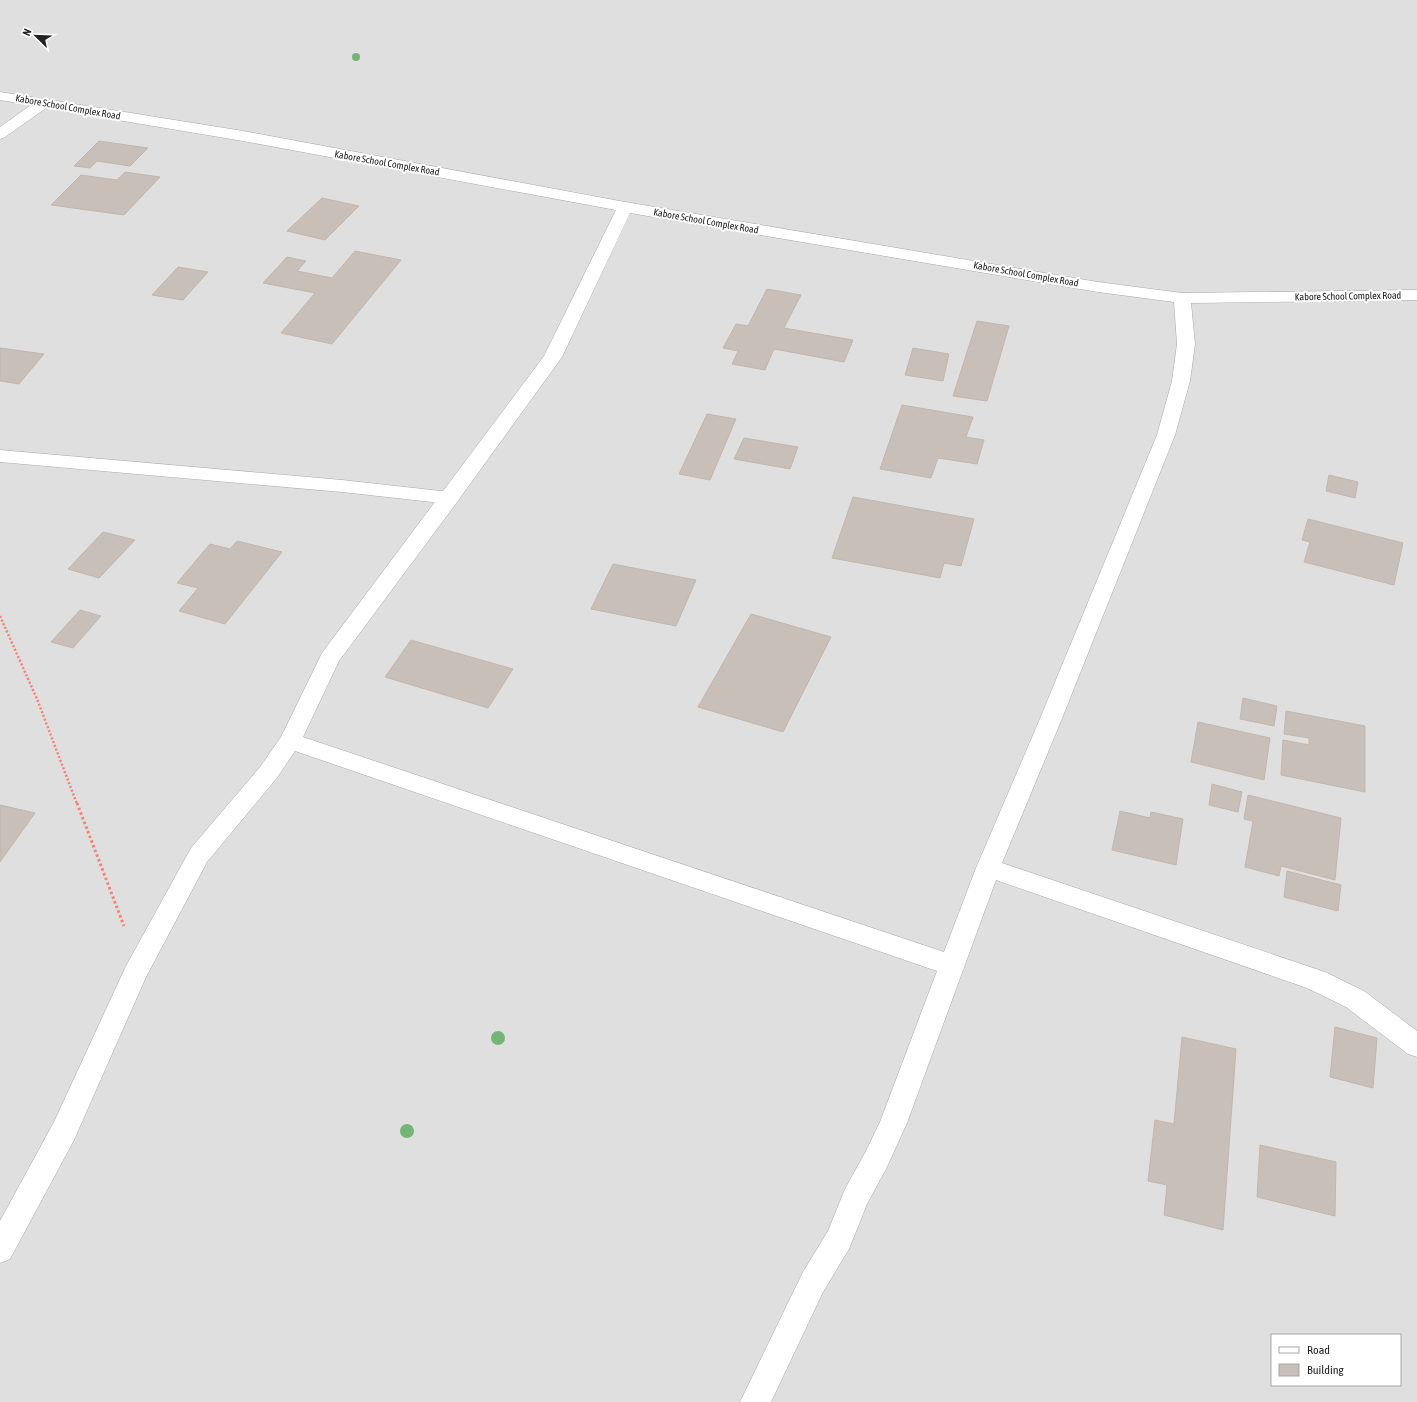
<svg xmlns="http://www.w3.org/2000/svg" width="1417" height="1402" font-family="'Asap Condensed',sans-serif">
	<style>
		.residential { fill: #e0dfdf; fill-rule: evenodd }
		.building { fill: #c7bfb8; stroke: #c4b6ab }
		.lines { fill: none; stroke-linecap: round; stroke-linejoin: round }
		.lane-casing { stroke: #a9a9a9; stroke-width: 1 }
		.street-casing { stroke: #a9a9a9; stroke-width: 1 }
		.path-far1 { stroke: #fa8072; stroke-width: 2.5; stroke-dasharray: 2 2; stroke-linecap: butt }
		.path { stroke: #fa8072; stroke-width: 3; stroke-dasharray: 2.5 2.5; stroke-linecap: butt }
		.lane { fill: #fff; fill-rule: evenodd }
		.street { fill: #fff; fill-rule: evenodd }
		.tree { fill: #74b475 }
		.labels { text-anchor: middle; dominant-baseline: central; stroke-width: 4; stroke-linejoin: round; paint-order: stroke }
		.far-street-label { font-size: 10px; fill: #222; stroke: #fff }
	</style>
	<rect width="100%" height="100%" fill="#f2efe9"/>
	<path class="residential" d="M0,0H1417V1402H0ZM1272,1335H1400V1385H1272Z"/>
	<path class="building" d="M99,141L148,148L130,166L97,161L90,168L74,166Z
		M125,172L160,177L124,215L51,205L81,175L117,180Z
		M322,198L359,206L325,240L287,231Z
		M355,251L401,260L332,344L281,333L315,293L263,283L287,257L306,261L297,271L332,278Z
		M178,267L208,272L183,300L152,295Z
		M767,289L801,295L784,328L853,340L844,362L774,349L765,370L732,364L738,351L723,348L736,324L748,326Z
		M977,321L1009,326L987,401L953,396Z
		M0,348L44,354L19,384L0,381Z
		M913,348L949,354L943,381L905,375Z
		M902,405L973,417L966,437L984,440L977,464L938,458L931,478L880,469Z
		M707,414L736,419L710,480L679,474Z
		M744,438L798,447L790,469L734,459Z
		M1329,475L1358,482L1355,498L1326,491Z
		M853,497L974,519L961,566L944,563L940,578L832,558Z
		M1308,519L1403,543L1394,585L1304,562L1310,542L1302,540Z
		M103,532L135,540L99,578L68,569Z
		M237,541L282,552L225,624L179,611L198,588L177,583L210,544L230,549Z
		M613,564L696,580L676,626L591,609Z
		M80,610L101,616L73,648L51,642Z
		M751,614L831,637L783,732L698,707Z
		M411,640L513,669L488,708L385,677Z
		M1243,698L1277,706L1274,726L1240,719Z
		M1286,711L1365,726V792L1281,775L1283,740L1309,745V738L1284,734Z
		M1198,722L1270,738L1264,780L1191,762Z
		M1212,784L1242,792L1238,812L1209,805Z
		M1248,795L1341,818L1335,880L1281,866L1279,876L1245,867L1253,821L1244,819Z
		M0,805L35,813L0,862Z
		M1120,811L1150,818L1151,812L1183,819L1176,865L1112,850Z
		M1287,871L1341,885L1338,911L1284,897Z
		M1335,1027L1377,1038L1373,1088L1330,1077Z
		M1182,1037L1236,1049L1223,1230L1164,1215L1167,1185L1148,1181L1155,1120L1174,1124Z
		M1260,1145L1336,1162L1335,1216L1257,1197Z"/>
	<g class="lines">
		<defs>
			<path id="lane" d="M0,450L342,480L450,492L457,494L460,498L457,502L450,504L342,492L0,462Z"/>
			<path id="street" d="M0,92L243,131L625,202L1098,282L1182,293L1417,290V300L1191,303L1195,344L1190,381L1175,435L1061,721L1002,863L1325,972L1364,991L1417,1031V1057L1408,1054L1346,1007L1307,988L996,880L907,1123L886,1169L867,1204L849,1249L823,1292L771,1402H740L803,1272L828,1231L845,1189L866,1151L880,1122L937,971L295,751L276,779L207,862L146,977L74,1140L10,1259L0,1263V1221L54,1122L126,966L191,848L260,767L281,737L322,653L544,356L616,210L243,141L46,108L5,137L0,139V127L31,105L0,100ZM630,213L1098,292L1174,302L1177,344L1172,381L1157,435L1039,721L976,868L944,952L303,737L339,661L457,502L562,357Z"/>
		</defs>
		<use href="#lane" class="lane-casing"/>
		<use href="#street" class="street-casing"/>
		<path class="path-far1" d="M0,616L37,699L77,804"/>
		<path class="path" d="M77,803L124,926"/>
		<use href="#lane" class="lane"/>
		<use href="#street" class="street"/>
	</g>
	<g class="tree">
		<circle cx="356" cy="57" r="4"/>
		<circle cx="498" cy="1038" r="7"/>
		<circle cx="407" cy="1131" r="7"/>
	</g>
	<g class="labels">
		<g class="far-street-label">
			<text transform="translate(68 107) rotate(10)">Kabore School Complex Road</text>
			<text transform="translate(387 163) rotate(10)">Kabore School Complex Road</text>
			<text transform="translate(706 221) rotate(10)">Kabore School Complex Road</text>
			<text transform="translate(1026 274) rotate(10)">Kabore School Complex Road</text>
			<text transform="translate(1348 296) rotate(-1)">Kabore School Complex Road</text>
		</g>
	</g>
	<rect x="1271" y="1334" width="130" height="52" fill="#ffffff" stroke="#a7a7a7"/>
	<rect x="1279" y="1347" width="20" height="6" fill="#ffffff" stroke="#a7a7a7"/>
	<text x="1307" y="1354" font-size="12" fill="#222222">Road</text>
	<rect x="1279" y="1364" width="20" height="12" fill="#c7bfb8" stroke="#a7a7a7"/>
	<text x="1307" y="1374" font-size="12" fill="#222222">Building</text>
	<g transform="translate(36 36) rotate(293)" stroke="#ffffff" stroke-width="3" paint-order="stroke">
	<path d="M0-3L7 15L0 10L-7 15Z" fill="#222222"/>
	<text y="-6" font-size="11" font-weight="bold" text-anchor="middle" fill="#222222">N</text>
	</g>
</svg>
